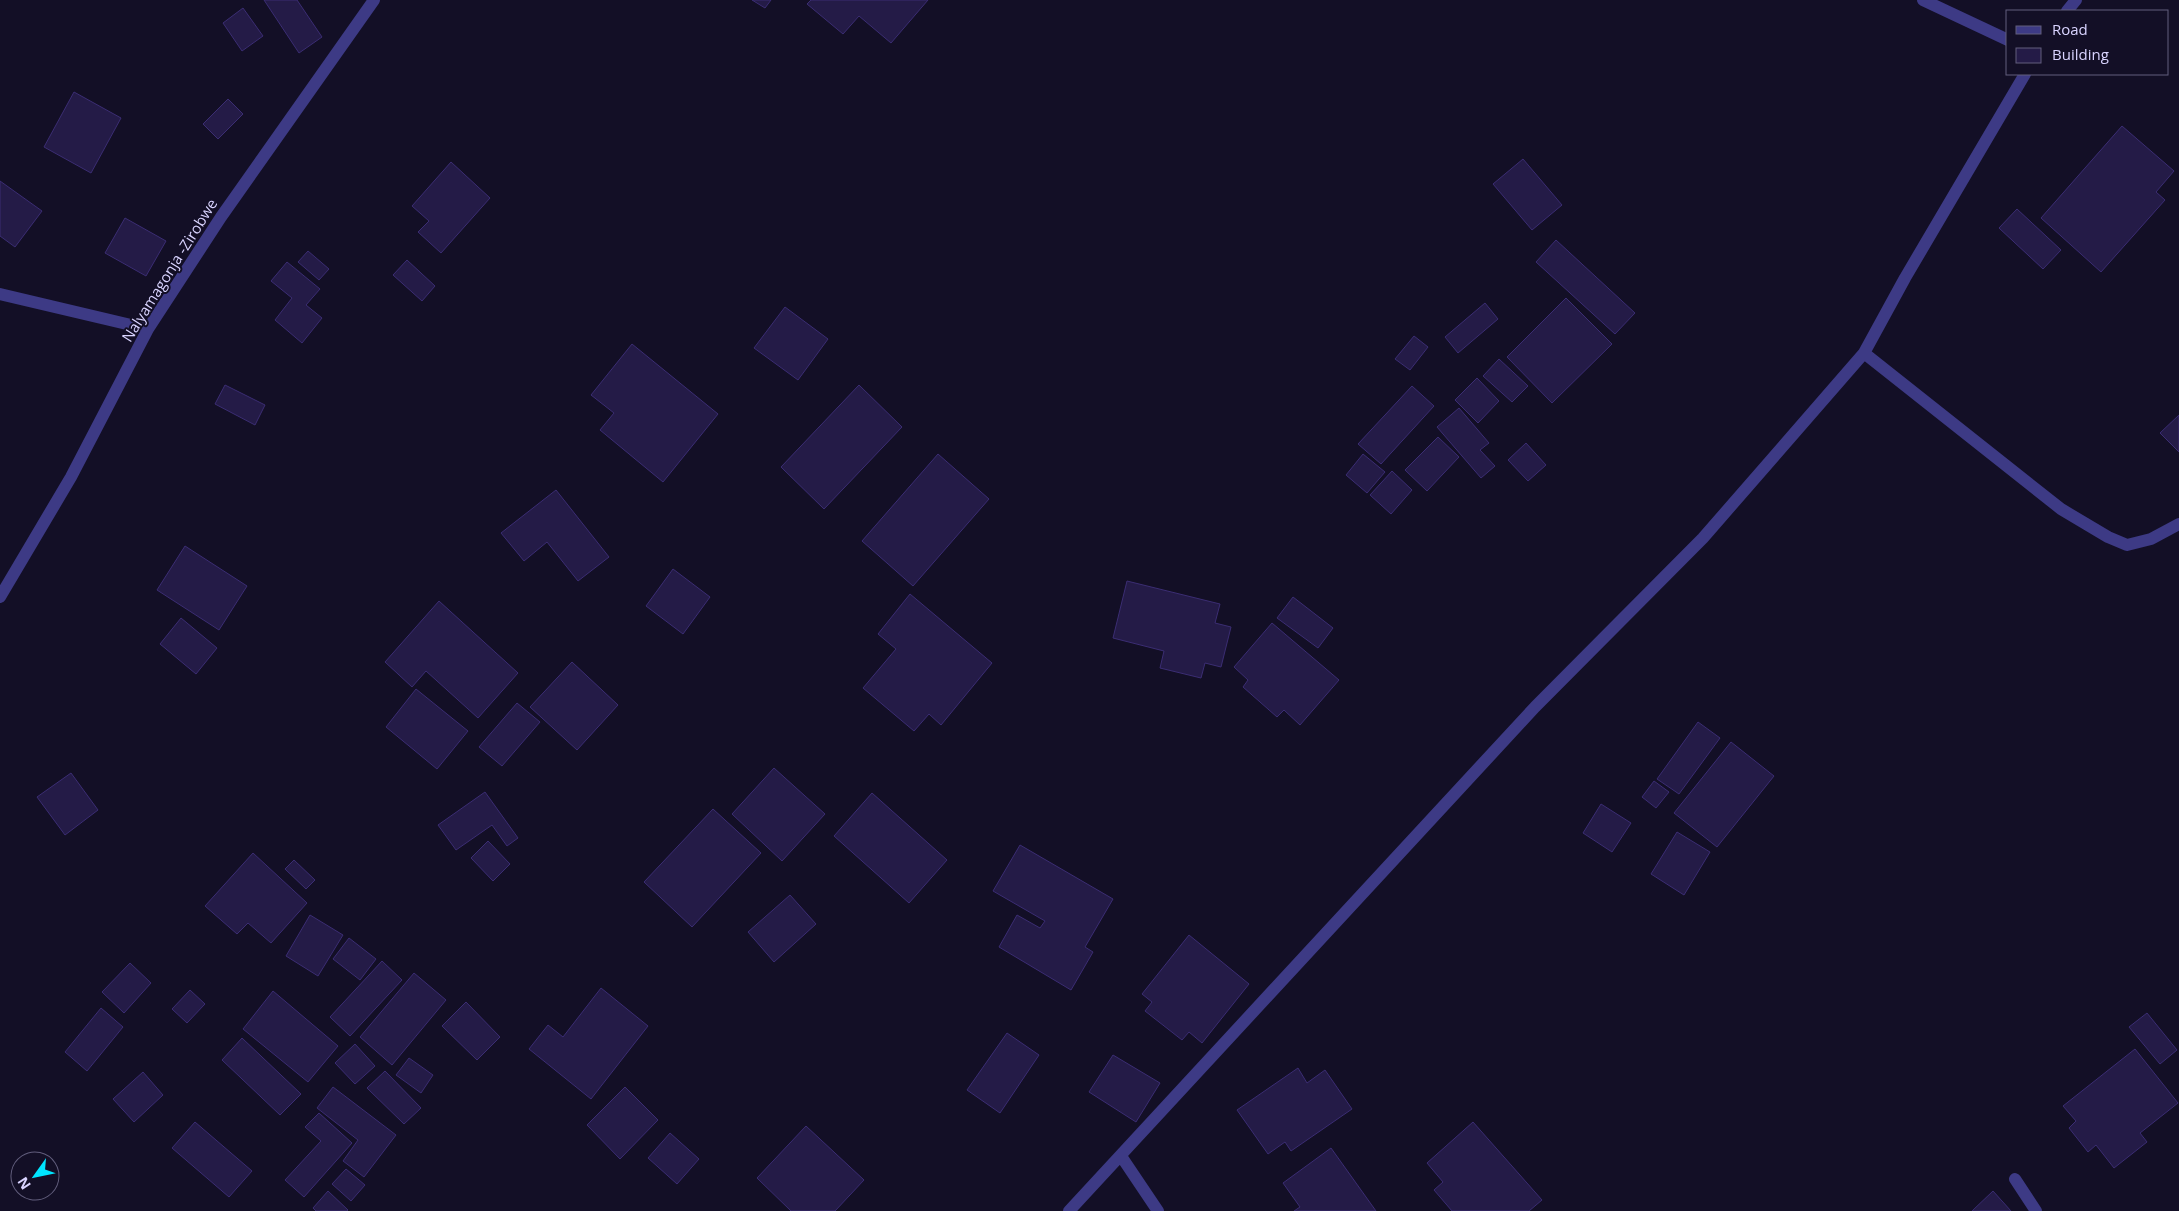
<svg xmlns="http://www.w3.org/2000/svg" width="2179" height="1211" font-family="'Open Sans',sans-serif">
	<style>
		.building { fill: #241b47; stroke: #3b2d73 }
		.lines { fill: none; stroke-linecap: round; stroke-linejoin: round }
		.minor { stroke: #3d3a85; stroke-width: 12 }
		.labels { text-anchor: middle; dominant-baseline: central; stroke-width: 4; stroke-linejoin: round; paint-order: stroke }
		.street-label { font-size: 15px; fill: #d9d4ff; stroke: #130f26 }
	</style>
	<rect width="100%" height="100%" fill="#130f26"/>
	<path class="building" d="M264,0H297L322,37L299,53Z
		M752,0H771L765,8Z
		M811,0H928L891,43L859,16L843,34L807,4Z
		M243,8L263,36L242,51L223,23Z
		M74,92L121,118L91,173L44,147Z
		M228,99L243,114L218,139L203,124Z
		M2122,126L2174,171L2156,192L2165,200L2101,272L2041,218Z
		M1523,159L1562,205L1532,230L1493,184Z
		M451,162L490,198L441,253L418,232L429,221L412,206Z
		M0,181L42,211L15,247L0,236Z
		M2017,209L2061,250L2043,269L1999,228Z
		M125,218L166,241L146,276L105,253Z
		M1556,240L1635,313L1615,334L1536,262Z
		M308,251L329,269L319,280L298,262Z
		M407,260L435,286L422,301L393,275Z
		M287,262L320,289L306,305L322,318L302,343L275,320L292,298L271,281Z
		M1566,298L1612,344L1552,403L1507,357Z
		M1485,303L1498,319L1458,353L1445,337Z
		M785,307L828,339L798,380L754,348Z
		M1414,336L1428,347L1410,370L1395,359Z
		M632,344L718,414L663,482L600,430L614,413L591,395Z
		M1499,359L1528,386L1512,402L1483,376Z
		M1477,378L1499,401L1478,423L1455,400Z
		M225,385L265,405L255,425L215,404Z
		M859,385L902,427L824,509L781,467Z
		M1412,386L1434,406L1381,464L1358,444Z
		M1459,408L1489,443L1480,450L1495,466L1481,478L1437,427Z
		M2179,415V452L2160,433Z
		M1438,437L1459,457L1427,491L1405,470Z
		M1526,443L1546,465L1528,481L1508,460Z
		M938,454L989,499L913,586L862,541Z
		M1363,454L1385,472L1367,493L1346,475Z
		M1392,471L1412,490L1391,514L1370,495Z
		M556,490L609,557L578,581L547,542L524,561L501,533Z
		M185,546L247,586L219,630L157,590Z
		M673,569L710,597L683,634L646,606Z
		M1127,581L1220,604L1215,623L1231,627L1221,667L1205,663L1201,678L1160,668L1164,651L1113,638Z
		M910,594L992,663L941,725L929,714L914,731L863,688L896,649L878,634Z
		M1293,597L1333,628L1318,648L1277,618Z
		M439,601L518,673L478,718L426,671L412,687L385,662Z
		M181,618L217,648L196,674L160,644Z
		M1272,623L1339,680L1300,725L1284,710L1277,717L1243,687L1248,680L1234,667Z
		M572,662L618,705L577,750L530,707Z
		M416,689L468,731L437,769L386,727Z
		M517,703L540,722L502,766L479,747Z
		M1698,722L1720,738L1679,794L1657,779Z
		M1731,742L1774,776L1717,847L1674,813Z
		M774,768L825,814L782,861L732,814Z
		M71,773L98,810L65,835L37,797Z
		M1654,781L1669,792L1656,808L1642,797Z
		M485,792L518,838L507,846L492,825L456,850L438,825Z
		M872,793L947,860L909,903L834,836Z
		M1601,804L1631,823L1612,852L1583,833Z
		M713,809L761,853L692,927L644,882Z
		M1677,832L1710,852L1684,895L1651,874Z
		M488,841L510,864L493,881L471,858Z
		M1020,845L1113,899L1085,947L1093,952L1071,990L999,947L1017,915L1040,928L1045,921L993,891Z
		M253,853L307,903L271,943L248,923L237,934L205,906Z
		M294,860L315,880L306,889L285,869Z
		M790,895L816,924L774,962L748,932Z
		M310,915L343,935L318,976L286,956Z
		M1189,935L1249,984L1202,1043L1189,1032L1182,1040L1145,1011L1152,1002L1142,994Z
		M349,938L376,959L360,980L333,959Z
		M382,961L402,980L350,1036L330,1017Z
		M130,963L151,983L124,1013L102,992Z
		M414,973L446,1000L392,1065L360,1037Z
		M601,988L648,1026L591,1099L529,1049L548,1025L563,1037Z
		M190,990L205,1004L187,1023L172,1009Z
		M273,991L338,1046L308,1082L243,1029Z
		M466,1002L500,1037L477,1060L442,1026Z
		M101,1008L123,1027L87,1071L65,1052Z
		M2147,1013L2177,1050L2160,1064L2129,1027Z
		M1007,1033L1039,1055L1000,1113L967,1090Z
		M242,1038L301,1094L280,1115L222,1060Z
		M355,1044L375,1066L355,1084L335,1063Z
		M2135,1049L2178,1103L2140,1133L2147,1142L2114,1168L2096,1145L2088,1152L2069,1128L2076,1121L2063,1106Z
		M1113,1055L1160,1083L1136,1122L1089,1092Z
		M409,1058L433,1075L421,1093L396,1075Z
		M1298,1068L1307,1083L1325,1070L1352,1109L1291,1151L1285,1142L1268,1154L1237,1110Z
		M385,1071L421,1108L404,1124L367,1088Z
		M143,1072L163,1095L134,1122L113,1099Z
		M333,1087L396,1135L364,1177L343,1161L358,1140L317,1108Z
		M625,1087L658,1120L620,1159L587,1125Z
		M319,1113L352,1143L304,1197L285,1180L321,1141L305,1127Z
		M195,1122L252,1171L229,1197L172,1148Z
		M1473,1122L1542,1200L1529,1211H1452L1434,1190L1443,1182L1427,1163Z
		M806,1126L864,1180L835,1211H791L757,1178Z
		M670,1133L699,1159L677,1184L648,1158Z
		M1331,1148L1376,1211H1294L1300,1207L1283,1183Z
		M346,1169L365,1185L351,1201L332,1184Z
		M328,1191L348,1210L347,1211H316L313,1208Z
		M1993,1191L2011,1211H1972Z"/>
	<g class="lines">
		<path class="minor" d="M1923,0L2008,40
			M2067,11L2076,0
			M0,294L148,329
			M1864,353L2061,509L2108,537L2127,545L2151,539L2179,524
			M0,597L71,477L148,329L221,217L374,0
			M1121,1156L1158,1211
			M2015,1179L2036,1211
			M1069,1211L1535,707L1703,538L1864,353L1905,278L2025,74"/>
	</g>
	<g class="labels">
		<g class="street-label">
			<text transform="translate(169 270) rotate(-58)">Nalyamagonja -Zirobwe</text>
		</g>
	</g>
	<rect x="2006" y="10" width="162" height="65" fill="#130f26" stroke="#625e7d"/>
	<rect x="2016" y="26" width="25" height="8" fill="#3d3a85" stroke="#625e7d"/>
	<text x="2052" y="35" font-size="15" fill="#d9d4ff">Road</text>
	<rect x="2016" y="48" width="25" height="15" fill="#241b47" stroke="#625e7d"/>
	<text x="2052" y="60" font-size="15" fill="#d9d4ff">Building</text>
	<g transform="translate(35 1176) rotate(237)"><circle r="24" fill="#130f26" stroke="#625e7d"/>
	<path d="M0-4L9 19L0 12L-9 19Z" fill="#00e5ff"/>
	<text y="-8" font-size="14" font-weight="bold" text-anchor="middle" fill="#d9d4ff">N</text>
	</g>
</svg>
